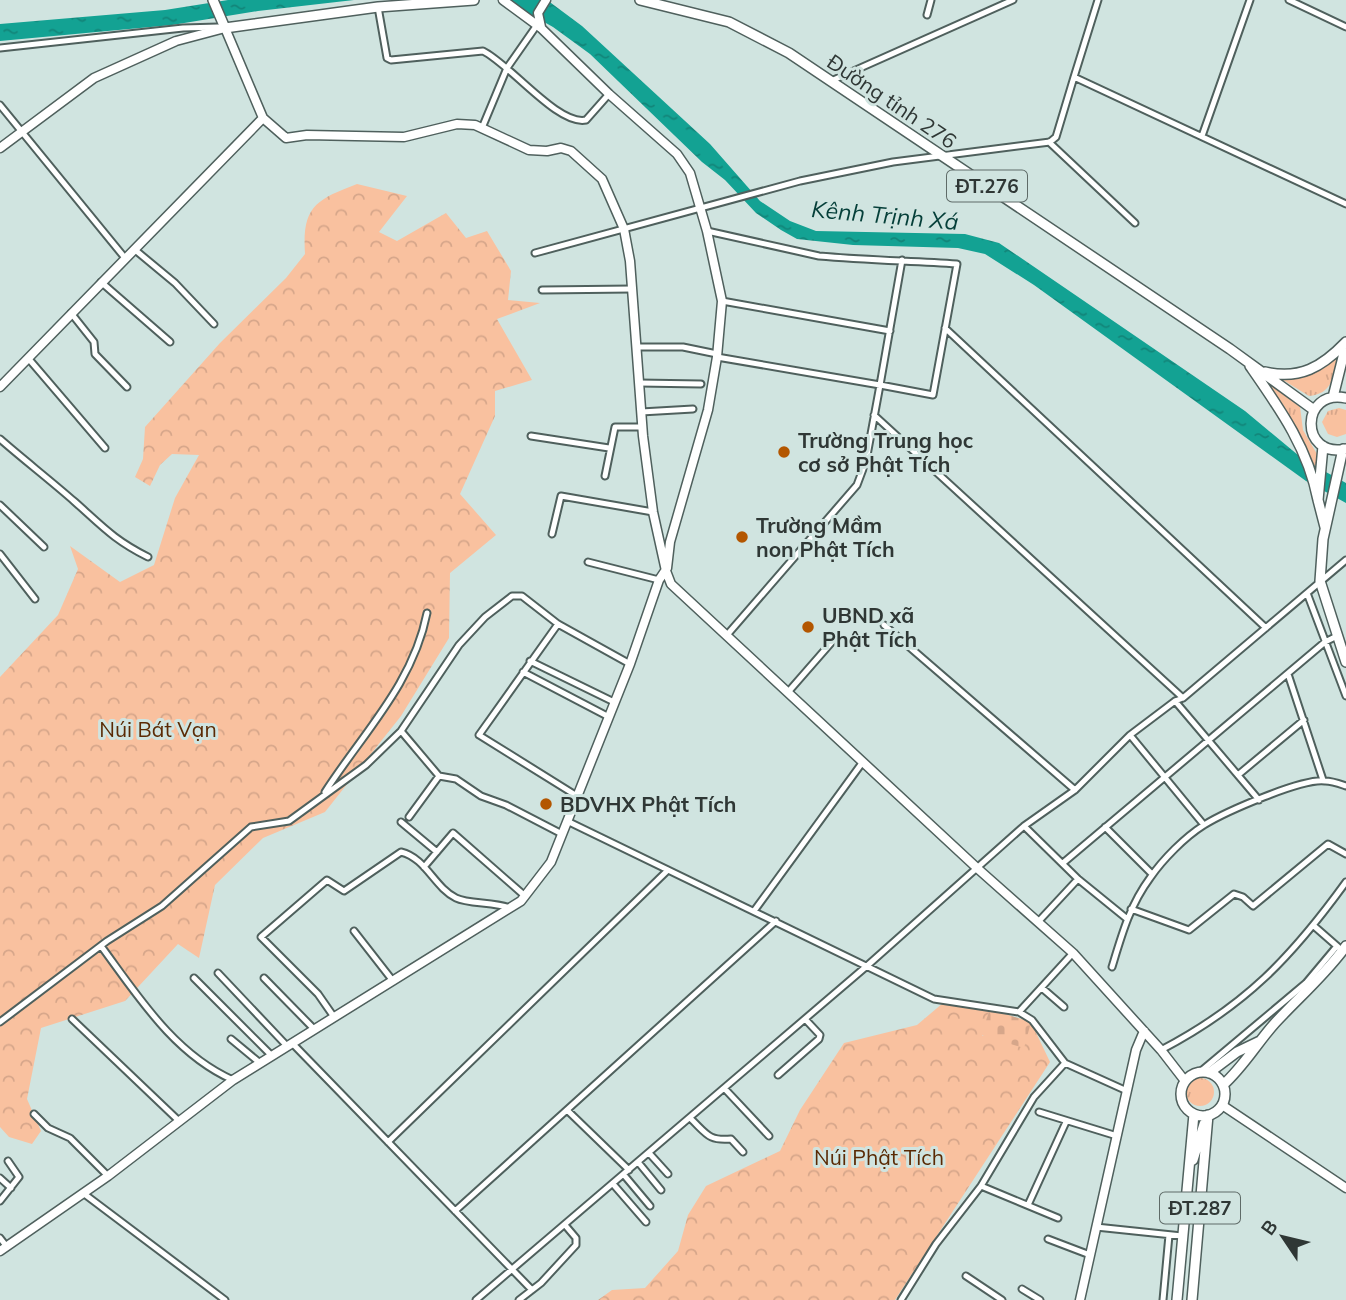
<svg xmlns="http://www.w3.org/2000/svg" width="1346" height="1300" font-family="Mulish,sans-serif">
	<style>
		.grass { fill: url(#grass-tufts) }
		.forest { fill: url(#forest-crowns) }
		.cemetery { fill: url(#cemetery-stones) }
		.water { fill: url(#water-ripples) }
		.lines { fill: none; stroke-linecap: round; stroke-linejoin: round }
		.street-casing { stroke: #4f605d; stroke-width: 9 }
		.secondary-casing { stroke: #4f605d; stroke-width: 11 }
		.primary-casing { stroke: #4f605d; stroke-width: 12 }
		.street { stroke: #fff; stroke-width: 5 }
		.secondary { stroke: #fff; stroke-width: 8 }
		.primary { stroke: #fff; stroke-width: 9 }
		.poi-dot { fill: #b35600; stroke: #d0e4e0; stroke-width: 2.5 }
		.labels { text-anchor: middle; dominant-baseline: central; stroke-width: 6; stroke-linejoin: round; paint-order: stroke }
		.shield { fill: #d0e4e0; stroke: #5f6b68; stroke-width: 2 }
		.shield-label { font-size: 19px; font-weight: bold; fill: #2f3735 }
		.street-label { font-size: 21px; fill: #2f3735; stroke: #d0e4e0 }
		.poi-label { font-size: 21px; font-weight: bold; fill: #2f3735; stroke: #d0e4e0; text-anchor: start }
		.park-label { font-size: 21px; fill: #5a2a04; stroke: #d0e4e0 }
		.water-label { font-size: 23px; font-style: italic; fill: #053f39; stroke: #d0e4e0 }
	</style>
	<defs>
		<pattern id="grass-tufts" width="24" height="20" patternUnits="userSpaceOnUse" patternTransform="scale(1.75)"><rect width="24" height="20" fill="#f9c19f"/><path d="M3 7l-1-3M5 7V3M7 7l1-3M15 17l-1-3M17 17v-4M19 17l1-3" fill="none" stroke="#d6a68a"/></pattern>
		<pattern id="forest-crowns" width="20" height="18" patternUnits="userSpaceOnUse" patternTransform="scale(1.75)"><rect width="20" height="18" fill="#f9c19f"/><path d="M2 6a3 3 0 1 1 6 0M12 15a3 3 0 1 1 6 0" fill="none" stroke="#d6a68a"/></pattern>
		<pattern id="cemetery-stones" width="16" height="16" patternUnits="userSpaceOnUse" patternTransform="scale(1.75)"><rect width="16" height="16" fill="#f9c19f"/><path d="M2 7V4a2 2 0 0 1 4 0v3zM10 15v-3a2 2 0 0 1 4 0v3z" fill="#d6a68a"/></pattern>
		<pattern id="water-ripples" width="26" height="14" patternUnits="userSpaceOnUse" patternTransform="scale(1.75)"><rect width="26" height="14" fill="#13a293"/><path d="M2 4q2-2 4 0t4 0M15 11q2-2 4 0t4 0" fill="none" stroke="#128579"/></pattern>
	</defs>
	<rect width="100%" height="100%" fill="#d0e4e0"/>
	<path class="grass" d="M1337,357C1334,377 1332,394 1309,396L1283,380L1312,372Z
		M1266,381L1300,407L1303,430L1317,454L1315,472L1299,433Z
		M1339,408L1346,410V434L1337,437L1328,434L1322,422L1328,411Z
		M1186 1092a14 14 0 1 1 28 0a14 14 0 1 1-28 0Z"/>
	<path class="forest" d="M357,184L407,196L379,232L397,241L446,213L466,238L487,231L511,271L508,300L540,303L497,319L532,380L495,391V416L460,494L496,535L450,573L449,638L401,716L325,812L263,838L215,885L199,958L178,944L125,1001L41,1028L27,1099L41,1131L32,1144L9,1137L0,1127V677L58,615L78,569L70,546L120,582L154,565L175,498L199,455L172,454L160,465L150,486L135,477L143,459L145,427L220,343L286,278L305,254C302,207 315,200 357,184Z
		M943,1003L990,1009L982,1036L1031,1022L1050,1062L895,1300H598L612,1290L645,1288L678,1251L688,1215L706,1186L780,1151L800,1110L844,1043L917,1025Z"/>
	<path class="cemetery" d="M990,1009L1031,1022L1024,1048L981,1035Z"/>
	<path class="water" d="M228,0H354L258,11L172,25L0,41V24L165,10Z
		M505,0H547L582,26L710,144L760,201L790,221L816,231L965,234L999,243L1245,411L1304,460L1346,483V503L1306,481L1034,285L985,254L958,248L853,245L797,239L781,230L756,213L725,180L702,162L590,54L553,27Z"/>
	<g class="lines">
		<defs>
			<path id="street" d="M1289,0L1346,27
				M378,7L387,58L391,60L483,51C510,64 558,126 586,120L609,94
				M927,15L931,0
				M0,48L183,28L218,27
				M1074,77L1098,0
				M831,81L1013,0
				M0,105L125,258
				M482,128L507,68L537,25
				M1202,136L1250,0
				M1049,142L1135,223
				M707,231L819,256C865,260 911,261 957,264L933,395L880,385L902,260
				M134,249L175,283L214,324
				M535,253L800,181L893,162L1050,142L1056,137L1074,77L1346,204
				M101,282L170,342
				M542,290L632,289
				M722,301L890,331
				M71,313L94,342L95,354L127,387
				M945,328L1266,628
				M637,347H683L717,354
				M717,357L880,385L866,461L857,485L727,635
				M28,358L105,448
				M639,383L701,384
				M641,412L693,409
				M874,415L1183,698
				M531,436L609,448
				M0,439C24,460 50,480 75,502C102,526 114,540 148,557
				M605,476L615,427H642
				M0,505L44,547
				M552,534L561,496L653,512
				M0,554L35,599
				M588,562L659,580
				M1307,593L1346,696
				M558,624L479,735L577,796
				M884,625L1075,790
				M530,661L614,702
				M523,672L609,717
				M1288,674L1323,780
				M789,691L837,636
				M1175,701L1259,800
				M401,731L439,776L456,779L481,796L506,805L562,834
				M1130,735L1204,825
				M1238,775L1304,720
				M325,792C363,733 413,684 427,613
				M409,817L439,776
				M567,821L934,999L1019,1012L1032,1020L1065,1063L1127,1091
				M401,822L437,852
				M1024,826L1078,879L1126,918
				M1105,827L1152,874
				M1063,863L1325,642L1337,636
				M424,867L453,833L525,896
				M1131,909L1189,930L1234,894L1243,897L1253,906L1328,844L1346,854
				M754,911L862,763
				M1038,922L1078,879
				M1314,926L1338,947
				M354,931L393,981
				M101,946C138,996 174,1054 233,1080
				M1112,967C1122,934 1130,905 1150,878C1163,859 1185,837 1204,825C1225,812 1302,778 1325,781C1332,781 1340,784 1346,786
				M218,973L287,1046
				M194,978L272,1056
				M264,978L314,1029
				M1042,988L1064,1007
				M1019,1012L1073,953
				M334,1017L318,994L261,937L327,880L344,891L401,852C426,858 434,887 456,898C468,904 494,902 510,908
				M72,1019L179,1121
				M0,1022L107,941L162,906L251,827L289,821L366,765L401,731L459,645L485,617L512,596H522L558,624L630,664
				M231,1039L260,1063
				M292,1043L532,1290
				M1161,1050C1245,1006 1291,958 1346,882
				M1200,1072L1306,983L1337,946
				M778,1075L819,1039L820,1035L805,1019
				M724,1088L769,1136
				M567,1110L629,1170
				M1039,1112L1117,1136
				M34,1114L48,1128L70,1138L108,1176
				M690,1118C707,1134 708,1141 731,1139L743,1152
				M388,1142L668,870
				M649,1153L668,1174
				M638,1162L661,1190
				M624,1175L650,1206
				M0,1178L11,1188
				M613,1184L646,1222
				M981,1186L1058,1218
				M83,1193L225,1300
				M0,1201L19,1177L8,1161
				M1028,1205L1066,1122
				M455,1211L776,921
				M1096,1227L1182,1236
				M0,1238L7,1247
				M1048,1239L1090,1255
				M966,1276L1002,1300
				M1022,1289L1040,1300
				M476,1300L868,965L1024,826L1075,790L1130,735L1175,701L1183,698L1346,560
				M519,1300L541,1283L576,1245V1238L565,1225
				M901,1300L936,1244L981,1186L1034,1097L1065,1063
				M1163,1300L1169,1235"/>
			<path id="secondary" d="M541,27L538,13L546,0
				M0,148L94,78L176,41L225,28L263,118L286,138L307,135L404,137L457,124L475,125L529,150L547,151L561,148L571,151L602,179L624,229L630,261L643,436L653,512L666,571L671,584L977,868L1073,953L1161,1050L1185,1081
				M0,387L263,118
				M1222,1105L1346,1188
				M0,1251L108,1176L233,1080L521,901L551,862L630,664L659,580L667,568L670,542L708,410L717,357L722,301L707,231L690,173L677,154L609,94L541,28L503,0
				M1080,1300L1136,1050L1144,1031"/>
			<path id="primary" d="M213,0L225,28L378,7L474,0
				M640,0L729,22L789,53L1230,349L1314,410
				M1250,366C1280,409 1308,448 1318,500
				M1265,372C1300,380 1322,367 1346,342
				M1333,397L1346,345
				M1346,398C1300,388 1299,459 1346,449
				M1323,446L1318,500L1325,527
				M1343,449L1323,539L1320,581L1346,662
				M1181 1094a22 22 0 1 1 44 0a22 22 0 1 1-44 0Z
				M1209,1073L1237,1052L1260,1041
				M1223,1085C1244,1066 1257,1043 1275,1023C1299,997 1325,975 1346,946
				M1193,1160L1204,1124
				M1177,1300L1194,1114
				M1192,1300L1208,1115"/>
		</defs>
		<use href="#street" class="street-casing"/>
		<use href="#secondary" class="secondary-casing"/>
		<use href="#primary" class="primary-casing"/>
		<use href="#street" class="street"/>
		<use href="#secondary" class="secondary"/>
		<use href="#primary" class="primary"/>
	</g>
	<g class="poi-dot">
		<circle cx="784" cy="452" r="7"/>
		<circle cx="742" cy="537" r="7"/>
		<circle cx="808" cy="627" r="7"/>
		<circle cx="546" cy="804" r="7"/>
	</g>
	<g class="labels">
		<g class="shield">
			<rect x="947" y="170.5" width="80" height="31" rx="5"/>
			<rect x="1160" y="1192.5" width="80" height="31" rx="5"/>
		</g>
		<g class="shield-label">
			<text x="987" y="186">ĐT.276</text>
			<text x="1200" y="1208">ĐT.287</text>
		</g>
		<g class="street-label">
			<text transform="translate(892 101) rotate(34)">Đường tỉnh 276</text>
		</g>
		<g class="poi-label">
			<text x="798" y="440">Trường Trung học<tspan x="798" dy="24">cơ sở Phật Tích</tspan></text>
			<text x="756" y="525">Trường Mầm<tspan x="756" dy="24">non Phật Tích</tspan></text>
			<text x="822" y="615">UBND xã<tspan x="822" dy="24">Phật Tích</tspan></text>
			<text x="560" y="804">BDVHX Phật Tích</text>
		</g>
		<g class="park-label">
			<text x="158" y="729">Núi Bát Vạn</text>
			<text x="879" y="1157">Núi Phật Tích</text>
		</g>
		<g class="water-label">
			<text transform="translate(885 215) rotate(5)">Kênh Trịnh Xá</text>
		</g>
	</g>
	<g transform="translate(1283 1237) rotate(305)" stroke="#d0e4e0" stroke-width="5" paint-order="stroke">
	<path d="M0-5L12 26L0 18L-12 26Z" fill="#2f3735"/>
	<text y="-10" font-size="19" font-weight="bold" text-anchor="middle" fill="#2f3735">B</text>
	</g>
</svg>
